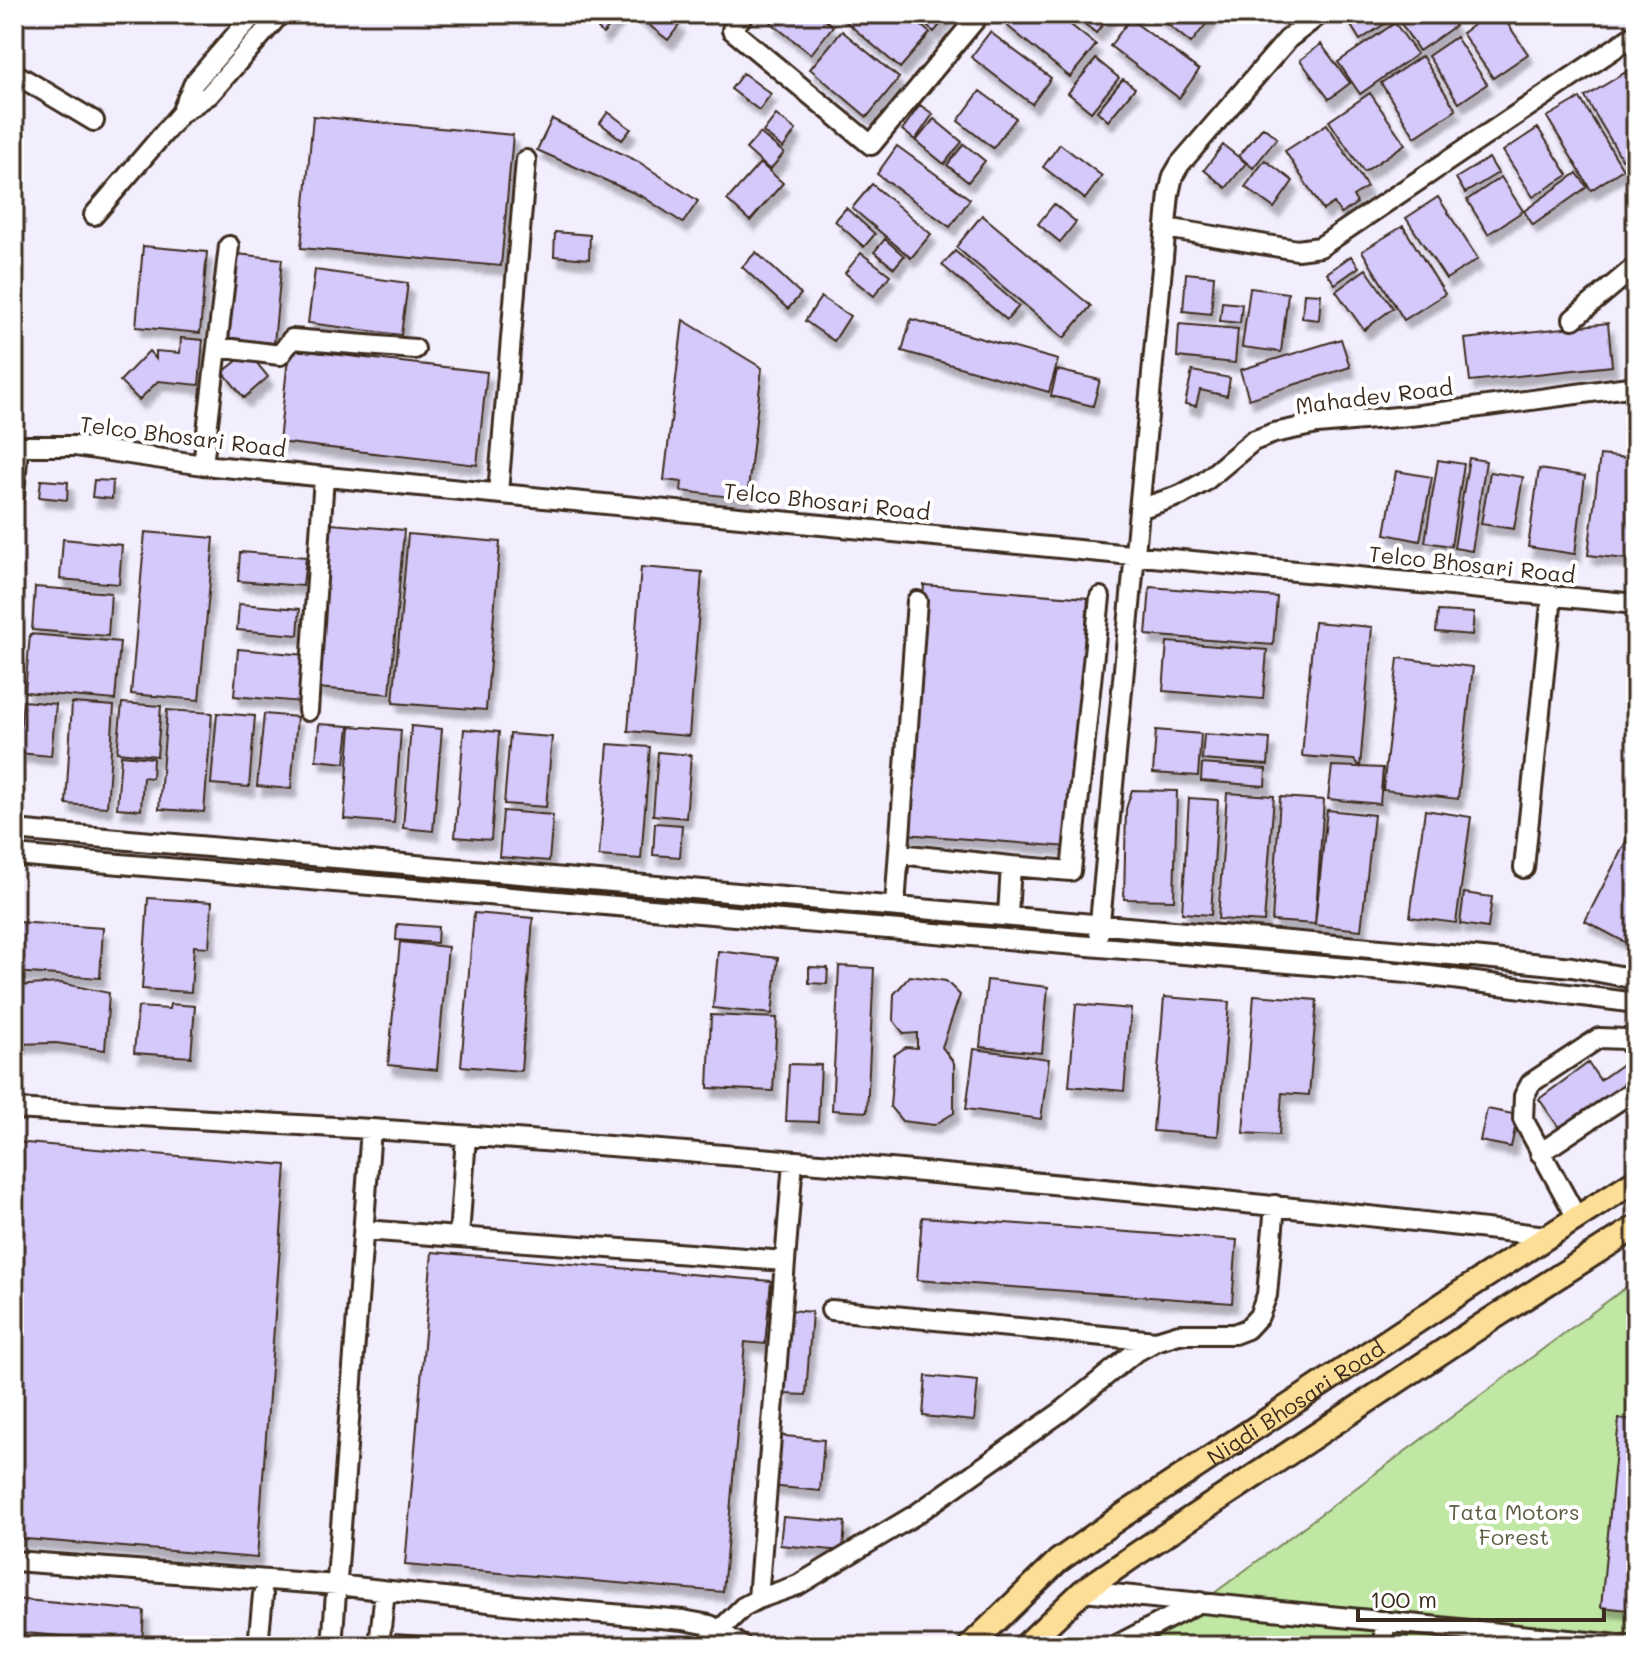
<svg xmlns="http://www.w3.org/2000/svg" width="1650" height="1660" font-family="Mali,sans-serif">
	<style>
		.green { fill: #c0e8a4; stroke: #7e8961; stroke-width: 2 }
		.building { fill: #d5c8fa; stroke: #3b2a1e; stroke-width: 2; filter: url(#shadow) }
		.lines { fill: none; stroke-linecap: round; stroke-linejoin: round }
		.minor-casing { stroke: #3b2a1e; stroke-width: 24 }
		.major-casing { stroke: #3b2a1e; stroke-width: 28 }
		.minor { stroke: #fff; stroke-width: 18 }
		.major { stroke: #fdde96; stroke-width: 22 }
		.labels { text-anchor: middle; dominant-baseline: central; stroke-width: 8; stroke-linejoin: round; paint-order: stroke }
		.street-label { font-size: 22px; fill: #3b2a1e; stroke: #fff }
		.park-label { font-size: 22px; fill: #5c5a40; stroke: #fff }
	</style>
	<defs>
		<filter id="shadow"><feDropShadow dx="5" dy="9" stdDeviation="2" flood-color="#0004"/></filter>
	</defs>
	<rect width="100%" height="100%" fill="#f2eefe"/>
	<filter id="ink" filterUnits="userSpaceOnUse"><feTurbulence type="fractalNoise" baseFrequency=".0125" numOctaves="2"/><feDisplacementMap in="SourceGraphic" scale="16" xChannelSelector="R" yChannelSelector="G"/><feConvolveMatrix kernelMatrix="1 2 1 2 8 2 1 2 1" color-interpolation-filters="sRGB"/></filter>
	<g filter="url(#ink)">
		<path class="green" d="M1636,1280V1646H1143Z"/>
		<path class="building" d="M611,14H621L603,34L598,29Z
			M635,14H668L680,24L668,40Z
			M778,14H817L833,26L811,54L771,23Z
			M851,14H908L930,33L900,68L845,21Z
			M913,14H949L934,32Z
			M1006,14H1057L1096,45L1070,77L1000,20Z
			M1072,14H1111L1096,33Z
			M1155,14H1214L1191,43Z
			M1355,14H1380L1386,23L1360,40L1347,19Z
			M1395,14H1447L1455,26L1419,51Z
			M1489,14H1501L1528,54L1493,78L1462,33Z
			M1130,19L1199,70L1179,98L1110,46Z
			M1395,23L1417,54L1360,94L1338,62Z
			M842,31L899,78L867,117L810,69Z
			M990,32L1051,78L1032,104L971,57Z
			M1456,37L1487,84L1459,103L1428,56Z
			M1321,44L1350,83L1329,99L1300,60Z
			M1422,56L1456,110L1415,137L1381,83Z
			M1096,59L1119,78L1091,112L1068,93Z
			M1626,72L1636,89V151L1622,159L1585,97Z
			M743,73L771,94L759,110L731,89Z
			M1123,79L1135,88L1108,121L1097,111Z
			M980,91L1016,118L993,148L958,121Z
			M1370,93L1405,144L1364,172L1329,121Z
			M1580,98L1623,169L1591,190L1547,117Z
			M920,105L933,114L915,140L902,130Z
			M608,112L631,129L622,140L600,123Z
			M776,115L796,130L783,148L763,132Z
			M313,116L513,135L501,266L301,248Z
			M552,119L639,162L698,201L683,223L643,197L537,150Z
			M934,119L962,142L944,164L916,141Z
			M1327,124L1367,187L1353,196L1357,203L1341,214L1334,203L1323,210L1285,151Z
			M1263,127L1277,138L1253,168L1239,156Z
			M1538,128L1568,175L1533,197L1503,151Z
			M760,133L784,153L770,170L746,149Z
			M964,144L985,161L968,182L947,165Z
			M1060,144L1102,176L1085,199L1043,167Z
			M1223,145L1246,163L1226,188L1204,170Z
			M897,146L970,199L950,227L877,174Z
			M1489,158L1498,173L1465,193L1456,178Z
			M1265,160L1293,181L1274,208L1245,187Z
			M760,163L783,183L750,221L727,200Z
			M1577,173L1587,187L1533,225L1524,211Z
			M1501,177L1523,211L1488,234L1467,200Z
			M872,184L931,234L911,258L852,208Z
			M1438,197L1478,259L1446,279L1406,218Z
			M1054,204L1076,222L1060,242L1038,224Z
			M846,208L875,234L864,247L835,221Z
			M982,215L1091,306L1064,338L956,247Z
			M1403,226L1445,294L1404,320L1362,251Z
			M555,232L590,235L589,259L554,256Z
			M885,239L904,256L894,268L874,252Z
			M143,246L207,252L200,333L136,327Z
			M955,251L1019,306L1007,320L942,265Z
			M756,252L801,294L788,309L742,267Z
			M861,253L890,275L874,296L845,273Z
			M237,254L282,259L274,343L229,339Z
			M1351,256L1359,267L1335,284L1327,273Z
			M1366,269L1393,308L1364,330L1336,291Z
			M315,270L408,283L401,335L308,323Z
			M1186,273L1214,276L1211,314L1183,311Z
			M1250,288L1288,293L1281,352L1242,347Z
			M1304,293L1321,294L1319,320L1302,318Z
			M821,297L850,316L834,341L805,321Z
			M1222,302L1242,304L1240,323L1220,321Z
			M911,319L1058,360L1049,392L902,351Z
			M683,320L762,368L747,499L681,491L682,482L664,480Z
			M1608,323L1612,366L1470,381L1465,339Z
			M1179,324L1238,329L1235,363L1177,357Z
			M181,338L203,340L199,385L158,381L139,400L120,381L149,351L156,359V351L180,353Z
			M1341,339L1350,367L1249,399L1240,370Z
			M289,349L487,372L477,465L279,442Z
			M248,352L268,377L244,398L223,372Z
			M1057,370L1100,380L1093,406L1051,396Z
			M1192,371L1230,378L1227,396L1200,390L1196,406L1185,404Z
			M1600,455L1636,459V560L1588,555Z
			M1469,458L1486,461L1472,551L1454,548Z
			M1438,460L1464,464L1451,546L1425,542Z
			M1539,469L1585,476L1575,554L1528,547Z
			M1396,471L1432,477L1420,541L1385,534Z
			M1490,472L1523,477L1514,529L1481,524Z
			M41,480L68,482L67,500L39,497Z
			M94,480L113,481L112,499L92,497Z
			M331,524L404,530L390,694L317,688Z
			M145,532L214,538L199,700L131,694Z
			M408,534L500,542L486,710L393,703Z
			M63,539L122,545L119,584L60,579Z
			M240,552L306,557L303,586L238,581Z
			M641,567L702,572L689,736L628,731Z
			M924,585L1088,598L1069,847L905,834Z
			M35,587L111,593L108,636L32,630Z
			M1150,587L1277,597L1273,645L1146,635Z
			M239,604L300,609L298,635L237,630Z
			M1438,611L1474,613L1472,635L1436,632Z
			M1314,622L1372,627L1360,767L1354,760L1302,756Z
			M30,634L120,642L115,700L25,692Z
			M1167,642L1267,650L1263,699L1163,691Z
			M238,649L305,655L301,702L234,696Z
			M1398,658L1473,667L1458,799L1383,790Z
			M23,701L56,704L51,756L18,753Z
			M72,703L114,706L107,807L66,804Z
			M122,703L161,706L157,756L117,752Z
			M167,710L212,713L204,812L159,809Z
			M217,713L255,716L249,787L211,784Z
			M264,714L297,717L291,789L257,786Z
			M319,724L349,726L345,763L316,760Z
			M351,726L401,730L394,823L344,819Z
			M411,726L442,729L433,831L403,828Z
			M464,729L499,732L491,840L455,837Z
			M1156,730L1201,734L1198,776L1153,773Z
			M510,734L552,737L546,807L504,804Z
			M1204,734L1270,739L1268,765L1202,760Z
			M608,744L650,747L641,859L599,856Z
			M658,752L691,755L686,818L653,815Z
			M121,755L153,758L152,778L143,777L141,810L117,808Z
			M1202,764L1266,769L1265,786L1201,781Z
			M1332,766L1383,768L1380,804L1328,799Z
			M1132,790L1177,791L1174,900L1124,899L1126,809Z
			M1227,793L1274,796L1264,922L1218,919Z
			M1280,797L1324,800L1315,924L1272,921Z
			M1189,798L1218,800L1211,915L1182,913Z
			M1327,810L1374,815L1361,930L1315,925Z
			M1425,810L1471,817L1456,923L1410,917Z
			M503,811L553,815L549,861L499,857Z
			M1636,822V943L1634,947L1585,921Z
			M655,823L682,825L680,857L653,855Z
			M1464,893L1492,897L1488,928L1460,924Z
			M148,898L212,902L209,947L194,946L191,992L142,989Z
			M474,913L533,918L521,1071L461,1066Z
			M17,922L103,928L100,978L14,972Z
			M397,924L438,927L437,943L396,940Z
			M400,942L448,947L437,1070L388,1065Z
			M718,951L778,958L772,1014L713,1008Z
			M839,966L874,968L867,1112L832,1110Z
			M809,967L828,968L827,984L809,983Z
			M910,976L946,981L960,995L942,1047L954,1063V1113L934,1125L902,1121L890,1107L894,1055L906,1047L917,1048V1033L904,1034L893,1020L894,994Z
			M987,980L1048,987L1042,1053L980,1047Z
			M60,983L109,993L105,1050L56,1043L14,1044V986Z
			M1254,995L1317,1000L1309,1095L1282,1093L1279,1135L1243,1133Z
			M1164,997L1229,1002L1218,1136L1153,1131Z
			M170,1004L195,1006L191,1057L134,1053L138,1007L169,1009Z
			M1076,1004L1131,1009L1124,1091L1069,1086Z
			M711,1015L777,1018L773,1091L708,1088Z
			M974,1049L1049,1059L1041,1119L966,1109Z
			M1630,1059L1636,1068V1080L1563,1133L1539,1099L1588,1063L1600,1080Z
			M789,1064L821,1065L818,1122L786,1121Z
			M1487,1109L1518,1115L1511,1147L1480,1141Z
			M14,1142L286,1165L257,1558L14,1538Z
			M922,1217L1237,1240L1232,1303L917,1280Z
			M432,1252L771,1281L765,1344L745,1342L723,1592L405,1565Z
			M789,1310L812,1312L806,1395L784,1394Z
			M926,1376L978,1381L974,1421L923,1416Z
			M1619,1419L1636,1420V1528L1628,1610L1601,1607Z
			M775,1435L824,1440L820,1491L770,1486Z
			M783,1517L845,1522L843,1551L780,1545Z
			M14,1599L144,1611L142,1643L14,1632Z
			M206,1633L251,1636L250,1646H205Z
			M395,1634L430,1637L429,1646H395Z"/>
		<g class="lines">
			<defs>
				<path id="minor" d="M744,14L732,30L871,145L980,14
					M14,73L94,121
					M181,113L209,95L280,14
					M94,215L181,113L194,83L254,14
					M1166,228L1297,250L1320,247L1636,34
					M1573,319L1636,266
					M217,347L280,355L292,339L415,349
					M14,446H75L203,465L1636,604
					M203,465L229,246
					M498,493L526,160
					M14,496L18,447
					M1139,509L1181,495L1204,482L1253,441L1274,433L1317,424L1420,415L1636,386
					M308,711L324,477
					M14,830L1473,957L1572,967L1636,979
					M899,854L1011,866
					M14,855L1407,973L1636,1003
					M1524,868L1552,595
					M895,906L917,601
					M1008,915L1011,866L1071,871L1100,597
					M1099,933L1169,194L1173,176L1180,164L1288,39L1320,14
					M14,1109L371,1129L332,1646
					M371,1129C764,1155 1157,1191 1548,1236
					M1540,1153L1636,1089
					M1577,1218L1523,1119L1524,1096L1531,1083L1599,1038L1625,1039L1636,1051
					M364,1230L785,1261
					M459,1237L466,1136
					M831,1310L1156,1341
					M14,1561L337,1585L542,1608L683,1620L710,1625L742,1646
					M1083,1591L1628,1646
					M758,1599L793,1162
					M14,1646H21
					M258,1646L263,1595
					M379,1646L385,1591
					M704,1646L743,1607L758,1599L798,1585L915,1515L1061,1412L1134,1353L1156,1341L1179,1334H1234L1247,1329L1259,1316L1267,1295L1275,1205
					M1115,1646L1200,1602
					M1383,1646L1385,1621"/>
				<g id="major">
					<path id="s1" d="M970,1646L1058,1561L1116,1520L1469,1287L1636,1180"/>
					<path d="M1025,1646L1083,1591L1138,1553L1490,1320L1636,1227"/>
				</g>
			</defs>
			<use href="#minor" class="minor-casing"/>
			<use href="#major" class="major-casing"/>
			<use href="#minor" class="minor"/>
			<use href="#major" class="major"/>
		</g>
	</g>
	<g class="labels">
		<g class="street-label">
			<text transform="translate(1374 396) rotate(-7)">Mahadev Road</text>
			<text transform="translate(183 436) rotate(7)">Telco Bhosari Road</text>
			<text transform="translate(827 501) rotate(6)">Telco Bhosari Road</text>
			<text transform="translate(1472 564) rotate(6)">Telco Bhosari Road</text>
			<text stroke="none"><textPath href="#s1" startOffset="408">Nigdi Bhosari Road</textPath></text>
		</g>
		<g class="park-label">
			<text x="1514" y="1511">Tata Motors<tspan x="1514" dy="25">Forest</tspan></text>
		</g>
	</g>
	<rect width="1650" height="1660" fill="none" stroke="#fff" stroke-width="48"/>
	<rect x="24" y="24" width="1602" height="1612" fill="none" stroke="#3b2a1e" stroke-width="3" filter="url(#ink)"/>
	<path d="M1358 1608v12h246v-12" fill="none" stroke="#3b2a1e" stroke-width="4"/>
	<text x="1370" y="1608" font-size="24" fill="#3b2a1e" stroke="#ffffff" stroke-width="6" paint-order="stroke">100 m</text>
</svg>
